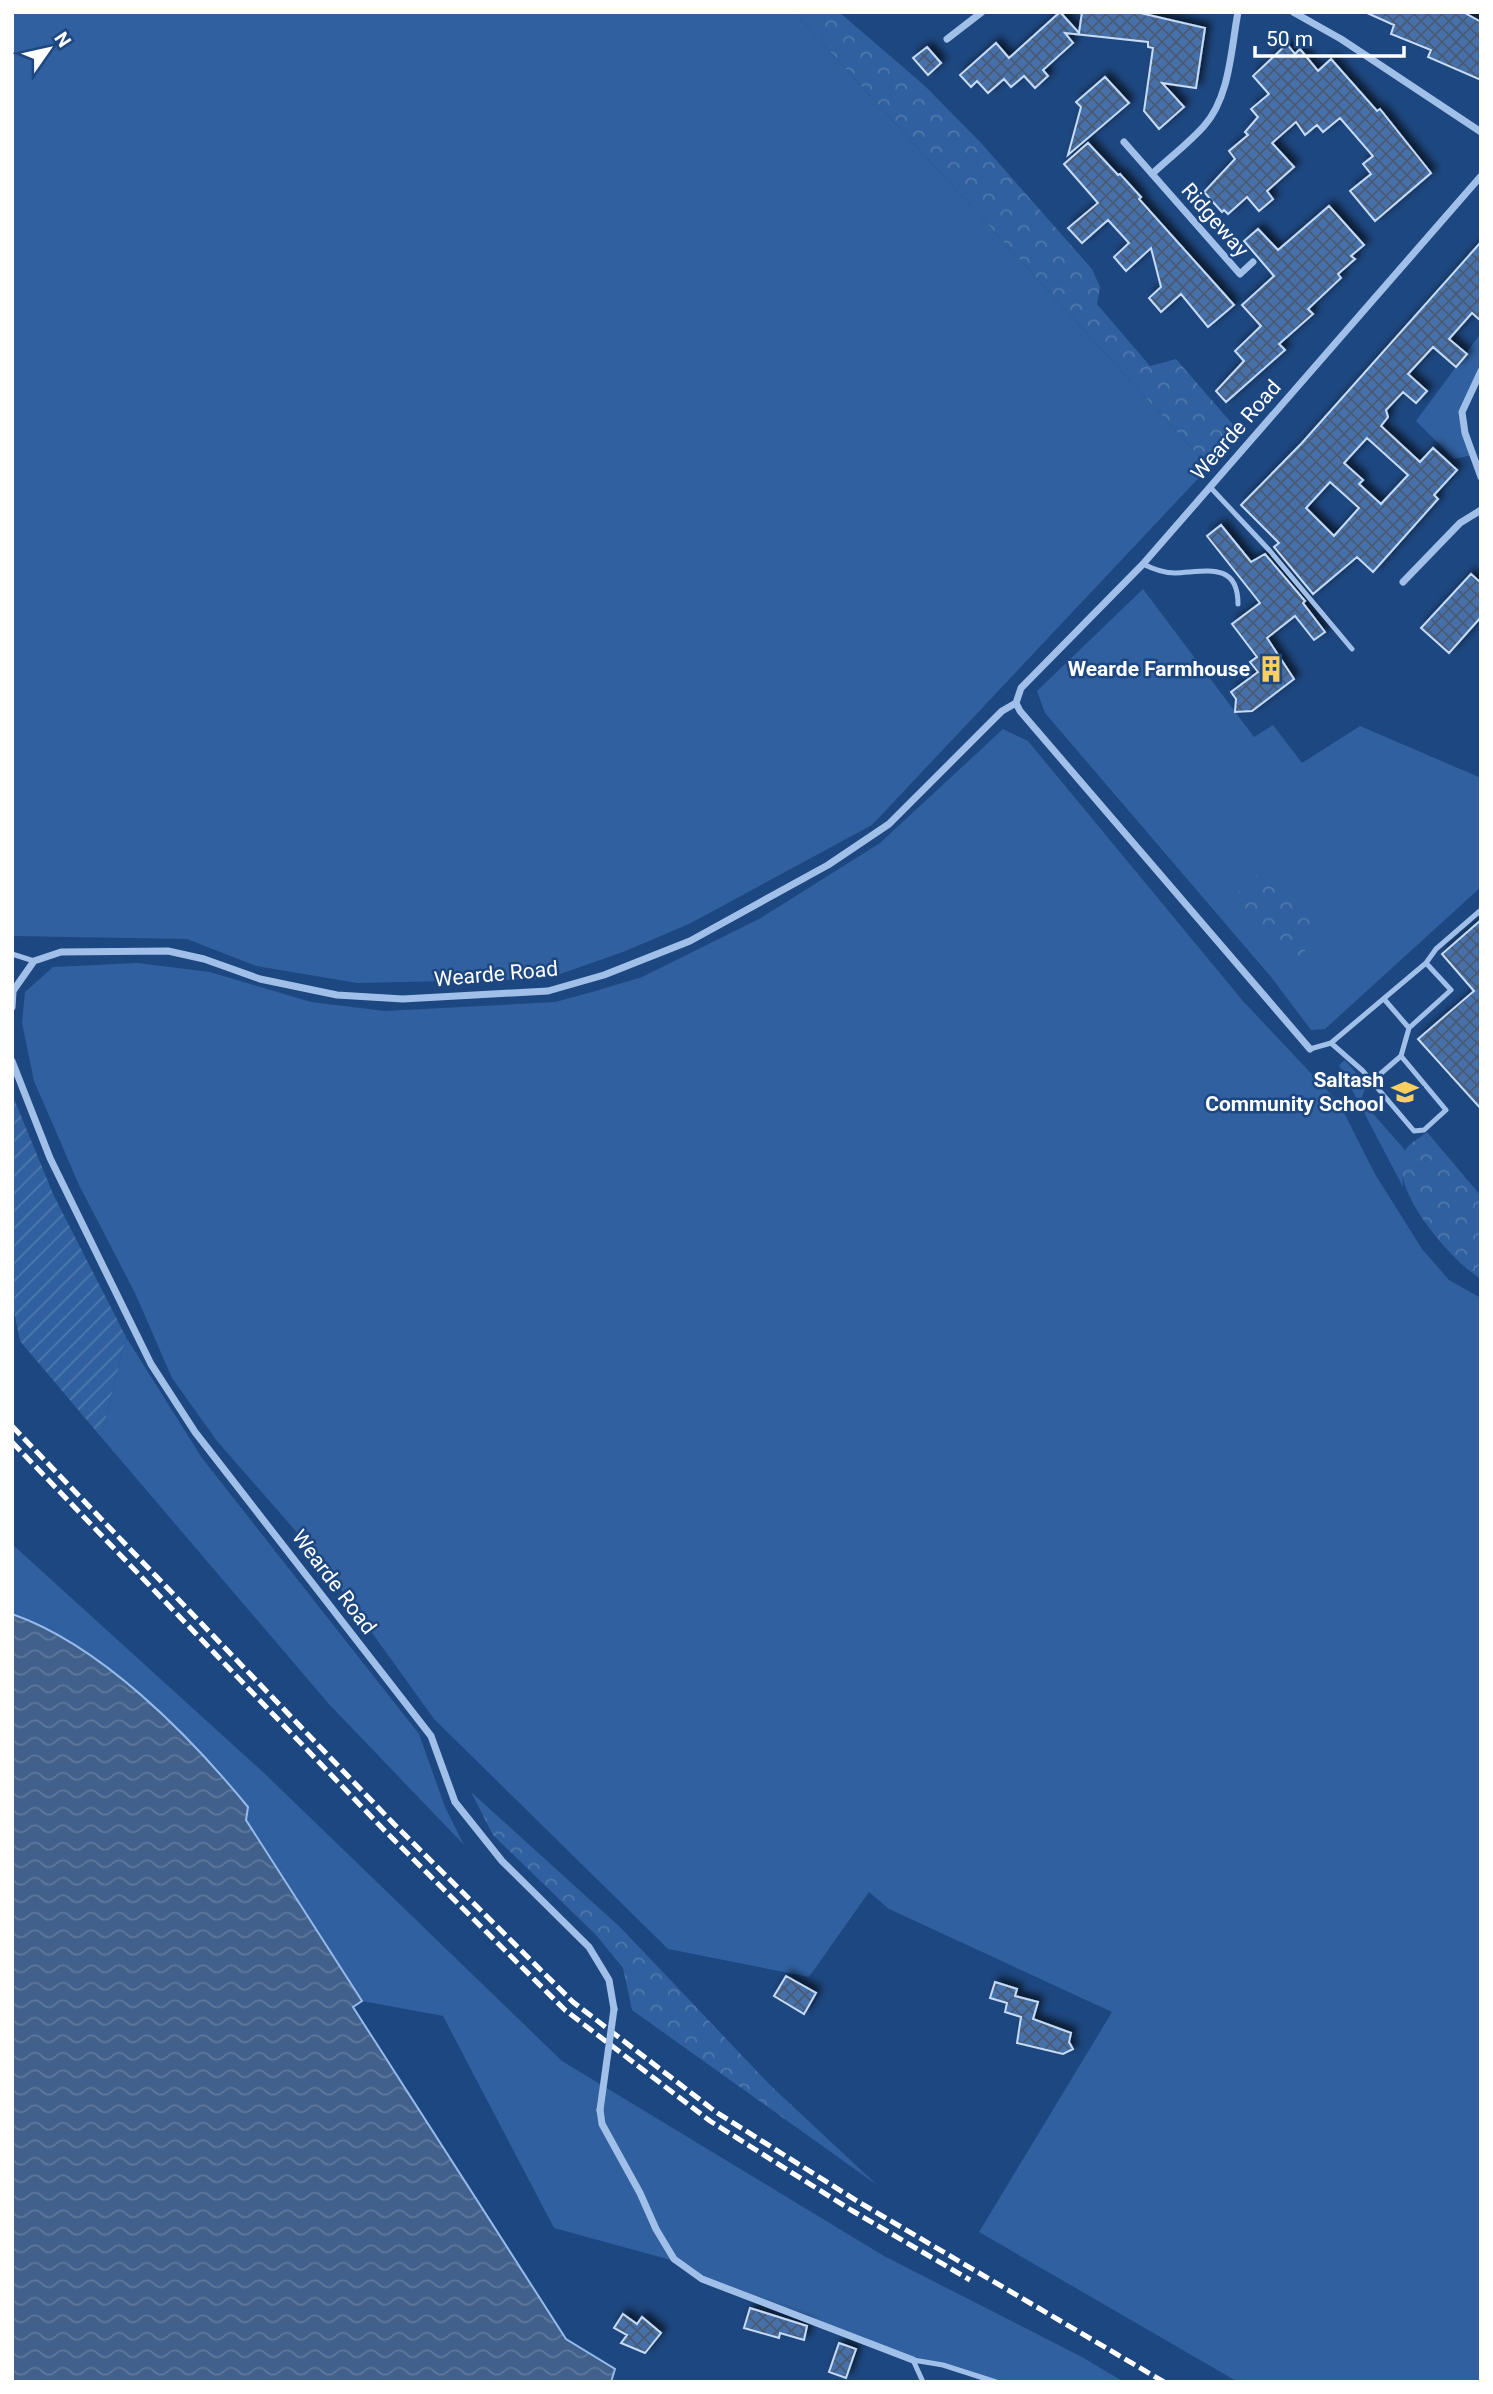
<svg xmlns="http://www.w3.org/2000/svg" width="1493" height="2394" font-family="Roboto,sans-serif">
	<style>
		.grass { fill: #30609f }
		.forest { fill: url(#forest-crowns) }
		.garden { fill: url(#garden-furrows) }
		.water { fill: url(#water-waves); stroke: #94bbeb; stroke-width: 2 }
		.building { fill: url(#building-cross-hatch); stroke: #c5dbf7; stroke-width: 2; fill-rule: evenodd; filter: url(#shadow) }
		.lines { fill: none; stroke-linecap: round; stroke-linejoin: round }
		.lane { stroke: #a1c0e9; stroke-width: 5 }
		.street { stroke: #a1c0e9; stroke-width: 7 }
		.rail { stroke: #fff; stroke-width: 5; stroke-dasharray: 12 5; stroke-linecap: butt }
		.street-bridge { stroke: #a1c0e9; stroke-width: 7 }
		.labels { text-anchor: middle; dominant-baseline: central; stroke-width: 5; stroke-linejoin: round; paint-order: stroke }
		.street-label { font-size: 21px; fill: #fff; stroke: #1d4780 }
		.poi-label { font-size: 21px; font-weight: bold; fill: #fff; stroke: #1d4780; text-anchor: end }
	</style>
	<defs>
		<pattern id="forest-crowns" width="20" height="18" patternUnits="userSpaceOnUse" patternTransform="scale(1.75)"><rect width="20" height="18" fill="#30609f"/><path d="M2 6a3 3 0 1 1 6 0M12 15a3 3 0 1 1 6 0" fill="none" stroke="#4f78ad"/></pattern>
		<pattern id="garden-furrows" width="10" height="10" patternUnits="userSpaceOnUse" patternTransform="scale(1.75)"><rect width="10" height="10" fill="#30609f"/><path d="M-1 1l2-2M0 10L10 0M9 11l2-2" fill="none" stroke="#4f78ad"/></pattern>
		<pattern id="water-waves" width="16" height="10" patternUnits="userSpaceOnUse" patternTransform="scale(1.75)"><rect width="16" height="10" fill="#41608b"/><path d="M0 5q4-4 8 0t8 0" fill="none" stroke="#5e789c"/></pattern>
		<pattern id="building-cross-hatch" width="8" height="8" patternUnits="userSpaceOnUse" patternTransform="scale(1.75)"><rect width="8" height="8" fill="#4570aa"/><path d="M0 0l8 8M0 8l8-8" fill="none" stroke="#495a72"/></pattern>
		<filter id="shadow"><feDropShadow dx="5" dy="-5" stdDeviation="3.5" flood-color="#0009"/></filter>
	</defs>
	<rect width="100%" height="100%" fill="#1d4780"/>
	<path class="grass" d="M12,12H794L1209,467L872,825L689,924L623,952L546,979L357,983L256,966L187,939L12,936Z
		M1481,333V371L1462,412L1473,455L1454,459L1416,421Z
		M1143,589L1254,737L1273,725L1302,763L1360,726L1481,778V887L1325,1029L1311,1030L1271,977L1045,713L1037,691Z
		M1003,729L1028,741L1243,1001L1339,1103L1375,1174L1422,1249L1449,1280L1481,1298V2382H1238L979,2232L1112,2012L889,1909L869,1892L809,1977L668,1949L434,1719L314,1552L217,1441L172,1378L135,1293L79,1185L34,1081L22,1023L25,992L53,967L137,963L210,972L311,1002L385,1011L555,1002L592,992L642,977L761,918L880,843Z
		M1345,1060L1366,1085L1361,1100L1405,1150L1402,1170L1403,1187L1339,1065Z
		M126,1337L202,1458L419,1734L445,1807L464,1845L328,1703L101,1437Z
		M12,1544L263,1772L562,2061L884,2256L1082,2357L1124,2382H996L913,2359L702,2279L678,2262L554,2228L443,2016L362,2001L246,1820L248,1807C189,1735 101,1645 12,1614Z"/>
	<path class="forest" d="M794,12H839L925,86L982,144L1092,269L1100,287L1097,304L1150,366L1176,359L1241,434L1209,467Z
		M1260,874C1288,889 1313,898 1320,930L1298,960L1291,961L1240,916L1238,893L1246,882Z
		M1427,1132L1481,1196V1279C1453,1262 1383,1185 1406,1149C1410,1143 1421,1137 1427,1132Z
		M471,1792L621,1928L770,2085L877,2185L632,2010L623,1968L596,1935L493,1835Z"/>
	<path class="garden" d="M12,1094L54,1196L126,1337L101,1437L20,1341L12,1302Z"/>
	<path class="water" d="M12,1614C101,1645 189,1735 248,1807L246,1820L362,2001L353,2007L566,2339L615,2369L611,2382H12Z"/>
	<path class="building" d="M1060,12L1079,33L1082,12H1136L1205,28L1196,88L1162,83L1184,107L1159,129L1144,111L1153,48L1148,47V42L1065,33L1073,43L1043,70L1048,76L1035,88L1024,76L1011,87L1004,79L988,93L977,81L971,87L960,75L996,43L1009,58Z
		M1365,12H1463L1481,22V80L1428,57L1431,50L1391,34L1394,25Z
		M1287,44L1295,54L1300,49L1318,71L1331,59L1377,111L1380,109L1431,173L1375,221L1350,191L1371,174L1363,164L1373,156L1340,118L1323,132L1317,125L1305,135L1296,122L1272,143L1294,167L1267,191L1273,199L1259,211L1247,197L1228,214L1224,210L1222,212L1204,192L1235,159L1229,151L1248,135L1245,132L1258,117L1251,109L1269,94L1253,76Z
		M927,47L941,63L928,75L913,58Z
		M1105,77L1129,103L1068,155L1081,107L1076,102Z
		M1088,143L1118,175L1120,174L1141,197L1139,199L1234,305L1208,327L1181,294L1161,312L1149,298L1161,287L1151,248L1126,271L1114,257L1129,243L1108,220L1082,243L1068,228L1098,203L1064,164Z
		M1329,206L1364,245L1351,256L1355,259L1338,274L1341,278L1308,309L1313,314L1279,344L1285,350L1226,402L1216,391L1244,361L1235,351L1261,326L1242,305L1274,276L1244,241L1258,229L1278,250Z
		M1481,242V321L1472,313L1449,339L1467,354L1456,367L1433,347L1408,374L1427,391L1416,403L1403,392L1386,410L1388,417L1381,426L1420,462L1433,448L1457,470L1434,495L1438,499L1373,572L1357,557L1313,594L1274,547L1279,543L1241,505L1301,444ZM1367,438L1408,475L1381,504L1359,484L1363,480L1344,463ZM1330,482L1359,508L1334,536L1306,508Z
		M1221,525L1251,562L1265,554L1305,601L1303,603L1325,632L1314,640L1295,616L1267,638L1294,679L1252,711L1235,712L1236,699L1231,692L1258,672L1250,662L1257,657L1232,624L1260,603L1207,536Z
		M1471,574L1481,583V617L1449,653L1421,628Z
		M1481,920V1109L1418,1039L1474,991L1442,954Z
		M786,1976L816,1993L804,2014L774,1996Z
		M995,1982L1017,1989L1015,1996L1038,2002L1033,2019L1071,2033L1069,2042L1073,2049L1063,2054L1017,2043L1021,2017L1005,2012L1007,2003L990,1998Z
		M750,2308L807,2326L804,2340L780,2333L779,2338L744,2328Z
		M623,2314L637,2324L642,2317L661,2333L645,2353L621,2343L627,2335L614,2328Z
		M839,2343L856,2349L846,2378L829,2372Z"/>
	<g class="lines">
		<path class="lane" d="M1210,487L1270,551L1352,649
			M1143,564C1153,569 1164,573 1175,573C1205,572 1238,561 1238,604
			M12,954L34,961
			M1384,999L1409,1028
			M1331,1043L1363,1071L1414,1131L1424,1130L1446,1110L1401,1056
			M1310,1049L1331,1043L1426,963L1436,949L1481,910
			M1371,1082L1401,1056L1409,1028L1451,990L1426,963
			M913,2360L943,2365L996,2382
			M913,2360L923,2382"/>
		<path class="street" d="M1293,12L1341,39L1481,132
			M947,39L982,12
			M1124,142L1240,274L1253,262
			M1152,174C1169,158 1189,143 1204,126C1230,97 1231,49 1238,12
			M1481,371L1462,412L1465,433L1481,477
			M1403,582L1460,523L1481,510
			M12,1007L13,991L34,961L61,952L168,951L204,959L260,979L337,995L403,999L548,991L604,975L690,941L828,865L889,824L1002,711L1016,703
			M1310,1049L1020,711L1016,703L1021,688L1143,564L1481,176
			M12,1061L50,1158L151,1364L195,1432L431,1736L455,1802L502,1861L589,1947L609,1980L614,2009
			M600,2110L602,2124L640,2193L656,2229L674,2259L702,2279L913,2360"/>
		<path class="rail" d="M12,1426L394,1824L573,2002L716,2112L857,2201L1164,2382
			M12,1442L386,1832L565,2010L710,2121L851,2210L970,2280"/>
		<path class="street-bridge" d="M600,2110L614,2009"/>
	</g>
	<defs>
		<symbol id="building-bare" viewBox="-9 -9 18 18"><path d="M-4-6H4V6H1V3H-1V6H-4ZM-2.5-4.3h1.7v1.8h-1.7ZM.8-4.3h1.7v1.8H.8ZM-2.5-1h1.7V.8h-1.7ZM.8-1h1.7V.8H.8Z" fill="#f9cf5f" stroke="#1d4780" stroke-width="2.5" paint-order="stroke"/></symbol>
		<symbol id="school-bare" viewBox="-9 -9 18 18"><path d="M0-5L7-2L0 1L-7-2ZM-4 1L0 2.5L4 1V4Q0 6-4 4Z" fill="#f9cf5f" stroke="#1d4780" stroke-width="2.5" paint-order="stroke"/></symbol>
	</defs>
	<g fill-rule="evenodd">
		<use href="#building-bare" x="1252" y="650" width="38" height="38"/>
		<use href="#school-bare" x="1386" y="1073" width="38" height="38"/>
	</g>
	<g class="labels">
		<g class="street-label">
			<text transform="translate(1215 220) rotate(49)">Ridgeway</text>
			<text transform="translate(1236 430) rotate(-49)">Wearde Road</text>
			<text transform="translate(496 974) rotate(-5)">Wearde Road</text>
			<text transform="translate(334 1582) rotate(53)">Wearde Road</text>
		</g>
		<g class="poi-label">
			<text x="1250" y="669">Wearde Farmhouse</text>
			<text x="1384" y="1080">Saltash<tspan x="1384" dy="24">Community School</tspan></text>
		</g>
	</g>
	<rect width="1493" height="2394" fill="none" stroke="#ffffff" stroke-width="28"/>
	<g transform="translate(49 49) rotate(56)" stroke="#1d4780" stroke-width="5" paint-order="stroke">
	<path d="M0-5L12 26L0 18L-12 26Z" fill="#ffffff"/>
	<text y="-10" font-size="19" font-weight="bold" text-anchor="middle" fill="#ffffff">N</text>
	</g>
	<path d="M1255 46v10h149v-10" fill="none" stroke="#ffffff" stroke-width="3.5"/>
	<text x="1266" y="46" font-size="21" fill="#ffffff" stroke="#1d4780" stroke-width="5" paint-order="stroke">50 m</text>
</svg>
